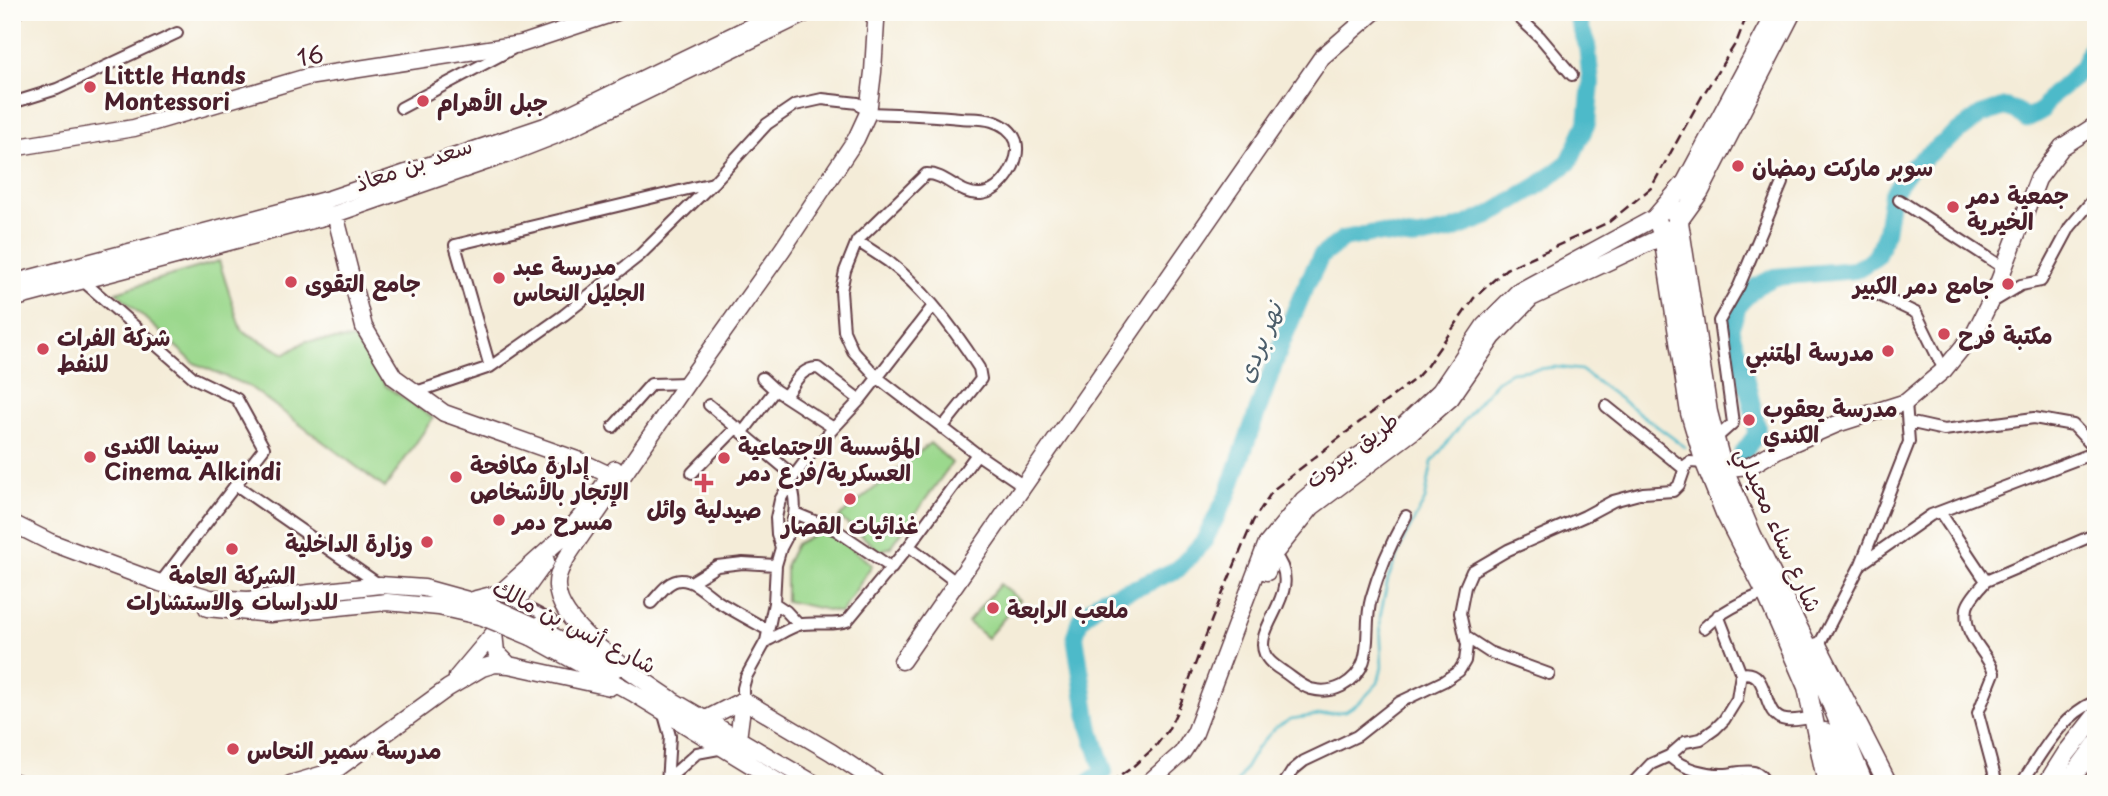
<svg xmlns="http://www.w3.org/2000/svg" width="2108" height="796" font-family="'Playpen Sans','Playpen Sans Arabic',sans-serif">
	<style>
		.green { fill: #9bd88d; stroke: #727c5c; stroke-width: 2 }
		.lines { fill: none; stroke-linecap: round; stroke-linejoin: round }
		.stream { stroke: #4dbac9; stroke-width: 2.5 }
		.river { stroke: #4dbac9; stroke-width: 18 }
		.street-casing { stroke: #643e45; stroke-width: 14 }
		.secondary-casing { stroke: #643e45; stroke-width: 19 }
		.primary-casing { stroke: #643e45; stroke-width: 21 }
		.street { stroke: #fff; stroke-width: 10 }
		.secondary { stroke: #fff; stroke-width: 16 }
		.primary { stroke: #fff; stroke-width: 18 }
		.rail { stroke: #4a1f2b; stroke-width: 2.5; stroke-dasharray: 10 5; stroke-linecap: butt }
		.secondary-bridge-casing { stroke: #643e45; stroke-width: 19; stroke-linecap: butt }
		.secondary-bridge { stroke: #fff; stroke-width: 16 }
		.poi-dot { fill: #d1495b; stroke: #fdfcf7; stroke-width: 2.5 }
		.labels { text-anchor: middle; dominant-baseline: central; stroke-width: 6; stroke-linejoin: round; paint-order: stroke }
		.street-label { font-size: 23px; fill: #4a1f2b; stroke: #fdfcf7 }
		.poi-label { font-size: 23px; font-weight: bold; fill: #4a1f2b; stroke: #fdfcf7; text-anchor: start }
		.water-label { font-size: 24px; font-style: italic; fill: #4b5d6a; stroke: #fdfcf7 }
	</style>
	<rect width="100%" height="100%" fill="#fdfcf7"/>
	<filter id="ink" filterUnits="userSpaceOnUse"><feTurbulence type="fractalNoise" baseFrequency=".0143" numOctaves="2"/><feDisplacementMap in="SourceGraphic" scale="14" xChannelSelector="R" yChannelSelector="G"/><feConvolveMatrix kernelMatrix="1 2 1 2 8 2 1 2 1" color-interpolation-filters="sRGB"/></filter>
	<filter id="wash" filterUnits="userSpaceOnUse"><feTurbulence type="fractalNoise" baseFrequency=".00686" numOctaves="4" result="noise"/><feDisplacementMap in="SourceGraphic" scale="28" xChannelSelector="R" yChannelSelector="G"/><feGaussianBlur stdDeviation="1.57" result="paint"/><feColorMatrix in="noise" values="0 0 0 0 0 0 0 0 0 0 0 0 0 0 0 0 0 1.4 0 .05"/><feComposite in="paint" operator="in"/></filter>
	<g filter="url(#wash)">
		<rect width="100%" height="100%" fill="#f4ecd8"/>
		<path class="green" d="M219,261L241,330L285,354L306,341L357,339L386,386L433,418L385,488L250,387L194,363L116,292Z
			M930,443L952,463L891,547L880,551L839,517Z
			M826,528L872,565L841,613L786,601V564L796,544Z
			M1000,584L1020,600L987,638L968,622Z"/>
		<g class="lines">
			<path class="stream" d="M1236,784L1257,748L1275,728L1291,719L1346,711L1360,702L1378,683L1382,667L1380,617L1388,579L1404,539L1425,500L1432,462L1481,399L1498,380L1511,372L1556,367L1581,370L1685,447"/>
			<path class="river" d="M1742,454L1756,435L1757,426L1744,372L1730,329L1739,304L1757,286L1775,277L1855,270L1876,257L1886,232L1892,194L1911,167L1981,115L2005,107L2017,111L2026,119L2041,111L2052,95L2070,81L2083,66L2096,37
				M1086,784L1104,772L1089,725L1081,675L1075,636L1080,620L1102,599L1141,586L1178,569L1204,541L1228,494L1282,342L1304,290L1321,256L1343,239L1375,233L1415,238L1449,231L1488,216L1539,185L1569,162L1587,123L1591,83L1587,45L1575,12"/>
		</g>
	</g>
	<g filter="url(#ink)">
		<g class="lines">
			<defs>
				<path id="street" d="M1513,12L1540,37L1572,75
					M12,15L18,12
					M12,103L57,89L177,33
					M401,108L512,49
					M1899,200L2004,268
					M857,241C868,248 879,255 889,262C923,288 956,332 979,368L981,379L942,428
					M83,281L194,378L237,399L264,448L160,583
					M1866,289L1916,313L1944,370
					M1991,303L2021,285L2041,281L2070,227L2096,196
					M490,367L455,245L713,183
					M762,378L775,390L832,427
					M416,392L490,367L564,315L640,255L713,183L767,124L795,105L822,99L858,103L868,113C899,114 929,115 960,118C970,119 982,118 992,121C1002,124 1012,130 1016,141C1022,161 1002,192 981,194C960,196 946,173 926,174L857,241L845,271L841,291L844,331L853,351L878,378L977,454L909,546L847,621C835,626 816,622 802,624C790,627 777,636 766,641
					M785,396C794,385 801,367 818,368L860,400
					M709,405L794,476
					M1606,406L1683,468
					M1908,422L1944,430L2034,418L2073,425L2096,450
					M613,427L651,384L687,383
					M743,432L775,390
					M1714,440L1733,423L1719,321L1739,286L1782,183
					M977,454L1024,486
					M692,473L737,427
					M236,485L380,585
					M1940,512L1986,581C1980,588 1969,599 1967,608C1962,637 1986,649 1994,673L1978,713L1997,784
					M795,513L836,530L892,568
					M909,546L957,583
					M781,548C793,527 800,506 790,483
					M1274,554C1307,591 1252,626 1265,654C1268,662 1277,667 1284,672C1293,678 1301,686 1311,689C1322,692 1332,691 1342,686C1378,666 1362,631 1371,599C1379,570 1391,543 1406,516
					M1861,564L1931,515L2096,452
					M1986,581L2096,534
					M691,582L717,566L743,563L776,565
					M651,603C659,595 668,580 681,580C695,580 708,595 719,602C735,612 752,621 768,630
					M774,603L786,611L799,625
					M1704,628C1722,611 1742,601 1766,593
					M1466,637L1489,652L1549,674
					M1813,648L1818,647L1861,564L1909,442L1906,402
					M1741,674C1772,667 1759,717 1786,720C1795,721 1805,719 1814,717
					M743,700V688L746,677L766,641L774,603L776,565L781,548L777,534L776,518L780,500L794,476L815,448L860,400L933,306
					M663,711L670,736L667,784
					M1669,756C1683,769 1707,775 1726,774C1735,773 1746,770 1754,772C1761,774 1763,779 1766,784
					M668,779L697,753L724,748
					M1284,784L1293,770L1304,761L1357,736L1400,702L1444,681L1459,671L1465,661L1467,645L1460,613L1465,587L1472,571L1508,550L1585,516L1613,501L1643,493L1673,491L1679,485L1686,465L1690,462L1705,463
					M1632,784L1651,764L1669,756L1685,742L1701,739L1715,729L1724,720L1737,699L1741,674L1718,615
					M2021,784C2042,753 2060,716 2096,701"/>
				<path id="secondary" d="M12,148L134,128L307,77L521,44L617,12
					M335,214L364,327L394,377L444,413L580,461L620,480
					M12,283L329,199L545,126L781,12
					M12,299L335,214L508,154L554,136L808,12
					M1716,462H1721L1727,468L1750,466L1777,450L1837,424L1906,402L1944,370L1975,332L1994,294L2038,179L2062,147L2096,125
					M12,523L50,542L160,583L210,598L248,600L380,585L424,588L493,607
					M1267,572L1274,554L1312,507L1412,432L1451,398L1493,337L1531,298L1663,236
					M476,599L500,593L566,534L586,510L615,469
					M514,604L550,623
					M207,608L270,614L387,602L439,607L483,617
					M533,625L615,669
					M494,633L496,652L509,665L610,687
					M531,637L633,693L782,784
					M902,661L1322,57L1374,12
					M457,677L494,633L546,561
					M663,695L815,784
					M671,699C639,677 558,628 557,586C556,571 569,554 577,542L687,383L782,250L856,139L868,113L873,72L876,22L872,12
					M706,719L743,700L831,752L879,784
					M738,739L743,700
					M12,781L22,784
					M290,784L334,771L448,688L482,668L495,664L509,665
					M1147,784L1182,753L1195,733L1266,545L1303,500L1345,465L1404,425L1440,391L1484,326L1518,292L1656,217"/>
				<path id="primary" d="M1777,12L1686,182L1656,217L1663,236L1690,413L1705,463L1725,513L1766,593L1807,687L1827,784
					M1670,202L1679,222L1708,412L1721,462L1752,535L1809,649L1864,784
					M1674,227L1700,191L1792,12
					M1818,647L1888,784
					M1825,732L1846,784
					M2047,784L2066,754L2096,716
					M2067,784L2096,745"/>
			</defs>
			<use href="#street" class="street-casing"/>
			<use href="#secondary" class="secondary-casing"/>
			<use href="#primary" class="primary-casing"/>
			<use href="#street" class="street"/>
			<use href="#secondary" class="secondary"/>
			<use href="#primary" class="primary"/>
			<path class="rail" d="M1109,784L1130,769L1155,747L1168,730L1180,705L1212,619L1253,521L1273,490L1416,378L1426,367L1474,298L1506,269L1609,222L1651,188L1701,98L1737,41L1748,12"/>
			<defs>
				<path id="secondary-bridge" d="M493,607L533,625
					M483,617L531,637"/>
			</defs>
			<use href="#secondary-bridge" class="secondary-bridge-casing"/>
			<use href="#secondary-bridge" class="secondary-bridge"/>
		</g>
	</g>
	<g class="poi-dot">
		<circle cx="90" cy="87" r="7"/>
		<circle cx="423" cy="101" r="7"/>
		<circle cx="1738" cy="166" r="7"/>
		<circle cx="1953" cy="207" r="7"/>
		<circle cx="499" cy="278" r="7"/>
		<circle cx="291" cy="282" r="7"/>
		<circle cx="2008" cy="284" r="7"/>
		<circle cx="1944" cy="334" r="7"/>
		<circle cx="43" cy="349" r="7"/>
		<circle cx="1888" cy="351" r="7"/>
		<circle cx="1749" cy="420" r="7"/>
		<circle cx="90" cy="457" r="7"/>
		<circle cx="724" cy="458" r="7"/>
		<circle cx="456" cy="477" r="7"/>
		<path d="M700.5 472.5h7v7h7v7h-7v7h-7v-7h-7v-7h7z"/>
		<circle cx="850" cy="499" r="7"/>
		<circle cx="499" cy="520" r="7"/>
		<circle cx="427" cy="542" r="7"/>
		<circle cx="232" cy="549" r="7"/>
		<circle cx="993" cy="608" r="7"/>
		<circle cx="233" cy="749" r="7"/>
	</g>
	<g class="labels">
		<g class="street-label">
			<text transform="translate(310 55) rotate(-11)">16</text>
			<text transform="translate(413 163) rotate(-19)">سعد بن معاذ</text>
			<text transform="translate(1351 449) rotate(-37)">طريق بيروت</text>
			<text transform="translate(1780 529) rotate(66)">شارع سناء محيدلي</text>
			<text transform="translate(575 625) rotate(27)">شارع أنس بن مالك</text>
		</g>
		<g class="poi-label">
			<text x="104" y="74">Little Hands<tspan x="104" dy="26">Montessori</tspan></text>
			<text x="437" y="101">جبل الأهرام</text>
			<text x="1752" y="166">سوبر ماركت رمضان</text>
			<text x="1967" y="194">جمعية دمر<tspan x="1967" dy="26">الخيرية</tspan></text>
			<text x="513" y="265">مدرسة عبد<tspan x="513" dy="26">الجليل النحاس</tspan></text>
			<text x="305" y="282">جامع التقوى</text>
			<text x="1994" y="284" text-anchor="end">جامع دمر الكبير</text>
			<text x="1958" y="334">مكتبة فرح</text>
			<text x="57" y="336">شركة الفرات<tspan x="57" dy="26">للنفط</tspan></text>
			<text x="1874" y="351" text-anchor="end">مدرسة المتنبي</text>
			<text x="1763" y="407">مدرسة يعقوب<tspan x="1763" dy="26">الكندي</tspan></text>
			<text x="104" y="444">سينما الكندي<tspan x="104" dy="26">Cinema Alkindi</tspan></text>
			<text x="738" y="445">المؤسسة الاجتماعية<tspan x="738" dy="26">العسكرية/فرع دمر</tspan></text>
			<text x="470" y="464">إدارة مكافحة<tspan x="470" dy="26">الإتجار بالأشخاص</tspan></text>
			<text x="704" y="508" text-anchor="middle">صيدلية وائل</text>
			<text x="513" y="520">مسرح دمر</text>
			<text x="850" y="524" text-anchor="middle">غذائيات القصار</text>
			<text x="413" y="542" text-anchor="end">وزارة الداخلية</text>
			<text x="232" y="574" text-anchor="middle">الشركة العامة<tspan x="232" dy="26">للدراسات والاستشارات</tspan></text>
			<text x="1007" y="608">ملعب الرابعة</text>
			<text x="247" y="749">مدرسة سمير النحاس</text>
		</g>
		<g class="water-label">
			<text transform="translate(1258 342) rotate(-68)">نهر بردى</text>
		</g>
	</g>
	<rect width="2108" height="796" fill="none" stroke="#fdfcf7" stroke-width="42"/>
</svg>
